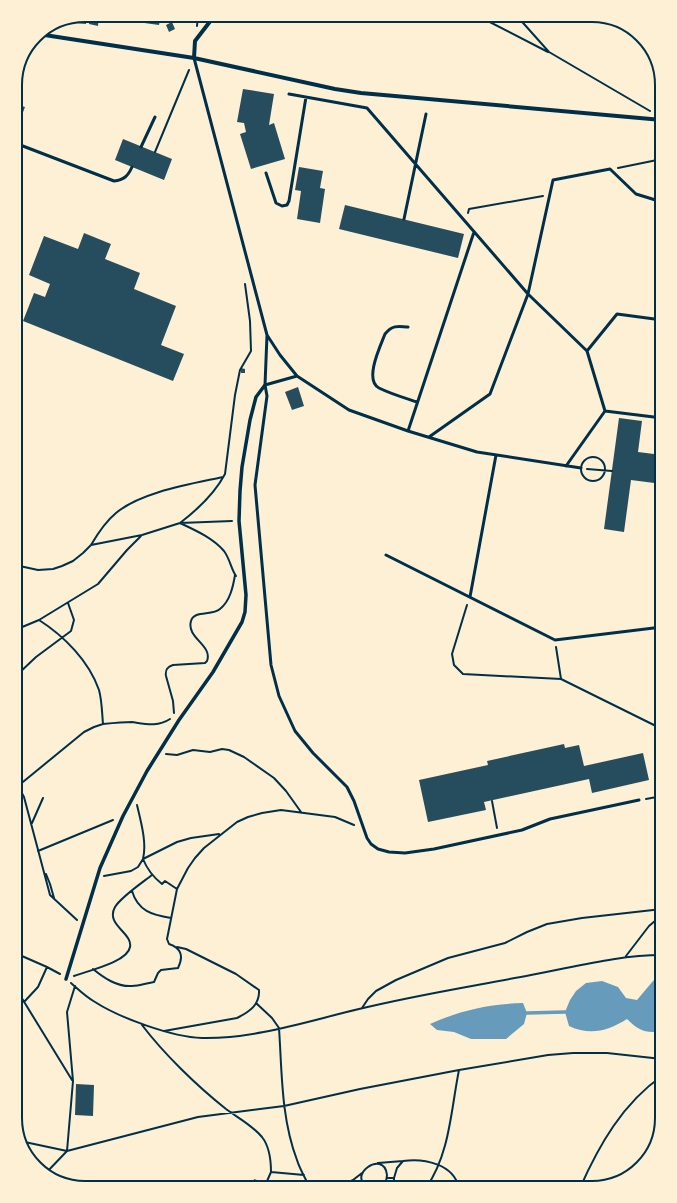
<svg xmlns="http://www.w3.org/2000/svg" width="677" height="1203" font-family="Ubuntu,sans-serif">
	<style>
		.water { fill: #669bbc }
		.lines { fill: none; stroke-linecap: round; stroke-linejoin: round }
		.stream { stroke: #669bbc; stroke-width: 3.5 }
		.building { fill: #264d5e }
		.path { stroke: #003049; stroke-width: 2 }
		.service { stroke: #003049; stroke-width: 3 }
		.pedestrian { stroke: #003049; stroke-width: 3.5 }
		.minor { stroke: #003049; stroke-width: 4 }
		.rim { fill: none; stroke: #003049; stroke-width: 2 }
	</style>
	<rect width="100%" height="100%" fill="#fdf0d5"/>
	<path class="water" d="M662,974V1031C646,1034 638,1030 627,1019C608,1031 590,1036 569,1026L565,1012L570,1000L576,991L586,983L602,981L618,987L626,998L637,1000L653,981Z
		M523,1003L527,1013L524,1024L506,1039H471L454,1032L437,1030L430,1024C461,1010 489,1004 523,1003Z"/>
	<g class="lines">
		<path class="stream" d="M527,1013L565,1012"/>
	</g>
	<path class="building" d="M88,15L86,24L75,23L76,17Z
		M90,15H99L98,26L89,24Z
		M138,15H161L159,25L137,22Z
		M172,22L175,29L169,32L166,25Z
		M243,89L274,94L269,125L274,123L285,159L251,169L240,134L246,132L244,123L237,122Z
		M15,104L25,107L17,128L15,127Z
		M123,139L172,159L164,180L115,160Z
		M299,167L323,171L320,188L325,189L320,223L297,219L301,191L295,190Z
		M345,205L464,234L458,258L339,229Z
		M84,233L111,244L105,259L140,273L134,289L176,306L161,345L184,354L173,381L23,321L34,293L45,297L50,284L29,275L44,236L78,249Z
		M241,368L245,369V373H241Z
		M298,387L304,406L292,410L285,392Z
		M619,418L642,421L638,452L662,455V484L631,480L624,532L604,529Z
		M564,744L565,748L579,745L584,766L643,753L649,780L592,793L589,779L484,802L486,810L428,822L419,780L488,765L487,761Z
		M76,1084L94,1085L93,1116L75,1115Z
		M254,1179L260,1181L258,1188L252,1186Z"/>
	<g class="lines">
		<path class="path" d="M476,15L548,52
			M516,15L549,52L650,111
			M197,26L198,15
			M155,152L189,70
			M618,168L662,159
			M468,213L469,209L543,196
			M581 469a12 12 0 1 1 24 0a12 12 0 1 1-24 0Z
			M587,469L612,471
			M91,545C98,533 105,522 116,513C141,492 191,484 223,477
			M15,565L38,570L53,569L62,566L73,561L83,553L91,545L142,535L180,523L232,521
			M236,576C231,569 230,559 224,551C213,538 195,530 180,523C197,510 215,493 225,474L235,395L240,370L251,351L250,321L245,284
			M467,605L452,654L454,665L463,674L561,679L662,729
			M39,620C64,636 89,661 99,690C102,701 102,713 103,724C113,723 123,722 132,722C146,724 158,727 170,719
			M15,630L39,620L98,584L127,550L141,536
			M556,647L561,679
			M15,682L17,675L36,657L71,631L74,620L68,603
			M174,713L173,701L166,676C165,670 167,667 173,665L205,663L207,661C213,645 186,638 191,621C194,610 212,616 220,609C230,601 233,587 235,575
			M166,754L177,755L193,750L210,752L222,749L229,750L244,757L274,778L286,791L301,812
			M18,786L84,732L94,727L103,724
			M15,787L18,786L24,797L50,895L77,920
			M646,799L662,796
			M492,801L497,828
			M137,805C141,822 147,843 143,859C147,869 153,877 162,884L165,881L177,889
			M32,823L43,798
			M38,851L113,820
			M46,874L50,884L54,898
			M104,876L131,871L138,867L143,859L177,842L191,838L219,834
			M132,891C138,911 152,915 171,918
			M15,953L47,967L60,974
			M626,956L649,926L662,915
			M93,969C104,978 117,987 132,986C139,986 147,983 154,982L158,973L161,970L178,968C184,956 181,948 169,944L167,939L177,889L188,868L195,858L204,848L237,822L248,817L262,813L281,810L335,817L354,825
			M74,976C87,971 128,962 130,947C133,933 105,925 115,907C121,897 143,882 152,875
			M71,983C79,990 86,997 95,1002C120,1018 172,1037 202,1038C255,1039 308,1021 359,1009C416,995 474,986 531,975C575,967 618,955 662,955
			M15,987L72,1080
			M24,1002L38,987L47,967
			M256,1003L272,1018L279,1028C282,1072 281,1118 297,1160C300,1170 306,1179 310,1188
			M362,1008L368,999L376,991L396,980L448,958L505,943L527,932L547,924L582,918L662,909
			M142,1025C164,1054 197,1086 226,1109C238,1118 252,1125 262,1137C269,1146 271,1161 271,1172
			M164,1031L237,1018C249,1012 260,1005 259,990L236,974L186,949L177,947
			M20,1141L67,1151L73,1081L67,1012L75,986
			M378,1163L403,1161
			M45,1174L67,1151L198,1117L284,1106L360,1089L459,1070L548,1055L573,1053H607L662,1059
			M387,1178H394V1182L398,1188
			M394,1178L397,1168L403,1161C424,1158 454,1164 459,1188
			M310,1187L315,1188
			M264,1188L271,1172L304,1175
			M338,1188L353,1180L362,1173
			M370,1188C344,1177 384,1148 387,1175C387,1181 384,1185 379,1188
			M426,1188C450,1154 451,1109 459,1070
			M580,1188C599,1145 623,1103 662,1076"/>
		<path class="service" d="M194,58L267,335L265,385L267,396L255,485L271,665L279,696L295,731L313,753L347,787L354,801L367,838L371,844L378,849L389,852L405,853L434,849L522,830L550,819L639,800
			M289,94L367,108L528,294L587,351
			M15,143L114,181C124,180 128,176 132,167
			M141,147L155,117
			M266,173L276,203L282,206L287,205L289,201L306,97
			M404,219L426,114
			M662,244H657L662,213
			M15,306L16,307
			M408,327C398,326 392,325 385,334C380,347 364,380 379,388C391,394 405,398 417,402
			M267,335L280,355L297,376L349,410L408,431L477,452L581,468
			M265,385L297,376
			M605,411L587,351L617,314L662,320
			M408,431L474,232
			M429,437L490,394L528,294L553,180L610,169L636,194L662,202
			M566,466L605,411L662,418
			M386,555L555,640L662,627
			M470,597L496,455"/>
		<path class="pedestrian" d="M66,979L100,868L123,816L147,771L179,720L213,672L242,622L245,612L246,595L239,521L240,491L242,467L250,420L256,397L265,385"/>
		<path class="minor" d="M38,34L194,58L335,89L361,93L662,120
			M650,49L662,97
			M194,58L195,41L215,15"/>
	</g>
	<path d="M0 0H677V1203H0ZM85 22H592A63 63 0 0 1 655 85V1118A63 63 0 0 1 592 1181H85A63 63 0 0 1 22 1118V85A63 63 0 0 1 85 22Z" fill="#fdf0d5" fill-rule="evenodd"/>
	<path class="rim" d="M85 22H592A63 63 0 0 1 655 85V1118A63 63 0 0 1 592 1181H85A63 63 0 0 1 22 1118V85A63 63 0 0 1 85 22Z"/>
</svg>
